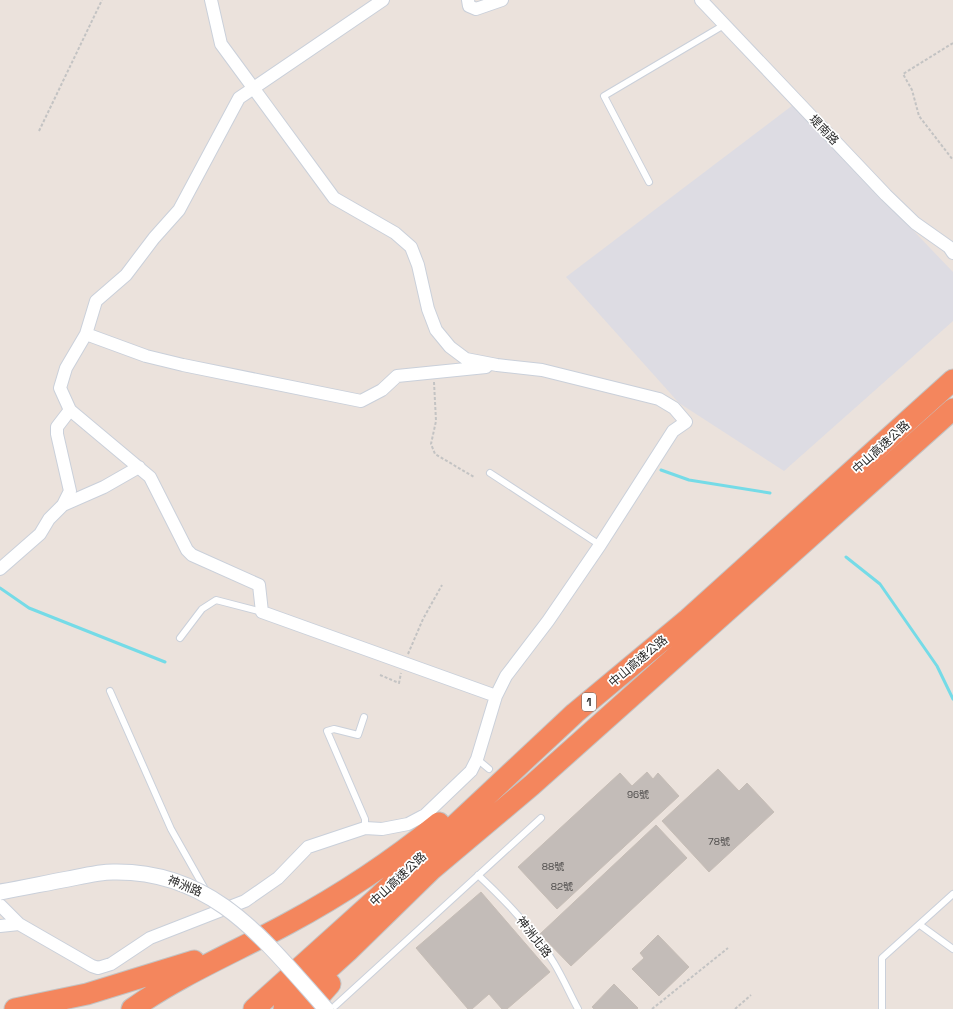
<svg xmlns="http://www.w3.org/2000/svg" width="953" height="1009" font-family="'Space Grotesk','Noto Sans TC',sans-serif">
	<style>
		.industrial { fill: #dddce3 }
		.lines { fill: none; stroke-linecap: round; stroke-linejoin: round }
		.stream { stroke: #75dbe7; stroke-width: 3 }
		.building { fill: #c3bcb8; stroke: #c6bdb6 }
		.service-casing { stroke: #cad0da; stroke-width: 8 }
		.minor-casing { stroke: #cad0da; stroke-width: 14 }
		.motorway-casing { stroke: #c3c3c3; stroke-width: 23 }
		.path { stroke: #c3c3c3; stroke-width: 2; stroke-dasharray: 3 2; stroke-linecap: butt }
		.service { stroke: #fff; stroke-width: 6 }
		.minor { stroke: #fff; stroke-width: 12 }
		.motorway { stroke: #f4865d; stroke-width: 21 }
		.tertiary-bridge-casing { stroke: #cad0da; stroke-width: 17; stroke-linecap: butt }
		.tertiary-bridge { stroke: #fff; stroke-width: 15 }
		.labels { text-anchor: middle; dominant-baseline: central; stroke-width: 3.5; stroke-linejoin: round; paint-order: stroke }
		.number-label { font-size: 10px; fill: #504e4d }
		.shield { fill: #fff; stroke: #696969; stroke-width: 1 }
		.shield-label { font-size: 11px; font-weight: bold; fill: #292929 }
		.street-label { font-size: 12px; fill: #292929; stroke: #fff }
	</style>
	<rect width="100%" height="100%" fill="#ebe2dc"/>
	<path class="industrial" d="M793,105L953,272V321L784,471L679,403L566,277Z"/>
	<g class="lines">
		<path class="stream" d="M661,470L689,480L770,493
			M846,557L880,584L937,666L953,699
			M0,588L29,608L165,662"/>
	</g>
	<path class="building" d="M718,769L739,791L747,783L774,812L709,872L662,821Z
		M647,772L653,779L658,773L679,796L557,909L518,867L620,773L632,786Z
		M656,825L687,858L571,966L540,934Z
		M481,892L550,972L507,1009H502L489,994L472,1009H468L416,948Z
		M658,935L689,967L659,996L632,969L644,958L640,953Z
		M614,984L638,1008L637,1009H594L592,1007Z"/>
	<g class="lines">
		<defs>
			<path id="service" d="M649,182L604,96L724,25
				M490,473L600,545
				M180,638L202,609L216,600L262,612
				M110,691L171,829L206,891
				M364,717L358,735L334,729L327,731L365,819V828
				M477,759L489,769
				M478,875C506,901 534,930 554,963C563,978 570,994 578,1009
				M920,925L953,949
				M335,1006L541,818
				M882,1009V958L953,894"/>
			<path id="minor" d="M383,0L239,98L179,210L154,238L126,275L96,301L86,334L66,368L60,388L70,410L150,477L187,550L192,555L259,585L262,612L496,696
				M468,0L469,6L476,9L502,0
				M701,0L886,195L915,223L949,247L953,253
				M86,334L146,356L183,365L361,401L382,390L397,376L486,367
				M63,505L104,487L139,467
				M0,569L40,534L49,519L63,505L70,491L57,434V427L70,410
				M0,905L19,924L92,966L98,968L111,964L150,938L245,901L278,878L308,847L365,828L382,829L408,824L425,815L471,771L477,759L496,696L506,676L548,621L600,545L673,431L686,422L674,408L659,399L542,370L497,365L466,359L450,347L436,330L428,309L418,265L411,247L395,233L334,198L221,44L211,0
				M0,926L19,924"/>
			<path id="motorway" d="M15,1009L87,994L194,961
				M132,1009C180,975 235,952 287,924C341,895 391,862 439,823
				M254,1009L376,899L575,713L688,619L953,380
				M284,1009L348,951L431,870L532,785L953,409
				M308,1009L330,984"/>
		</defs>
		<use href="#service" class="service-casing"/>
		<use href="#minor" class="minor-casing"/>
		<use href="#motorway" class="motorway-casing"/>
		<path class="path" d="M953,43L903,74L912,90L919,116L953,160
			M39,131L102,0
			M434,382L436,421L431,444L435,454L474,477
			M408,654L423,619L442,585
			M380,675L399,683L401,673
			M652,1009L728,948
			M735,1009L751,995"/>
		<use href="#service" class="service"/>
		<use href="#minor" class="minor"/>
		<use href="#motorway" class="motorway"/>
		<defs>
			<path id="tertiary-bridge" d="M0,892C23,888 46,883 68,879C83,876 99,872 113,872C214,870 265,941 326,1009"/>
		</defs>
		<use href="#tertiary-bridge" class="tertiary-bridge-casing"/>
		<use href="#tertiary-bridge" class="tertiary-bridge"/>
	</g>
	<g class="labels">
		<g class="number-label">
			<text x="638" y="794">96號</text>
			<text x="719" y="841">78號</text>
			<text x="553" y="866">88號</text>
			<text x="562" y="886">82號</text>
		</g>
		<rect class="shield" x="582" y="693" width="14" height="18" rx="3"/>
		<g class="shield-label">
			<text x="589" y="702">1</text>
		</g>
		<g class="street-label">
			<text transform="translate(824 130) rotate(46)">堤南路</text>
			<text transform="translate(881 447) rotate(-42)">中山高速公路</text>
			<text transform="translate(638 661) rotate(-40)">中山高速公路</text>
			<text transform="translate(398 879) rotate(-43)">中山高速公路</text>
			<text transform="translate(185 886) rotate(22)">神洲路</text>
			<text transform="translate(534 937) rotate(52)">神洲北路</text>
		</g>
	</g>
</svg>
